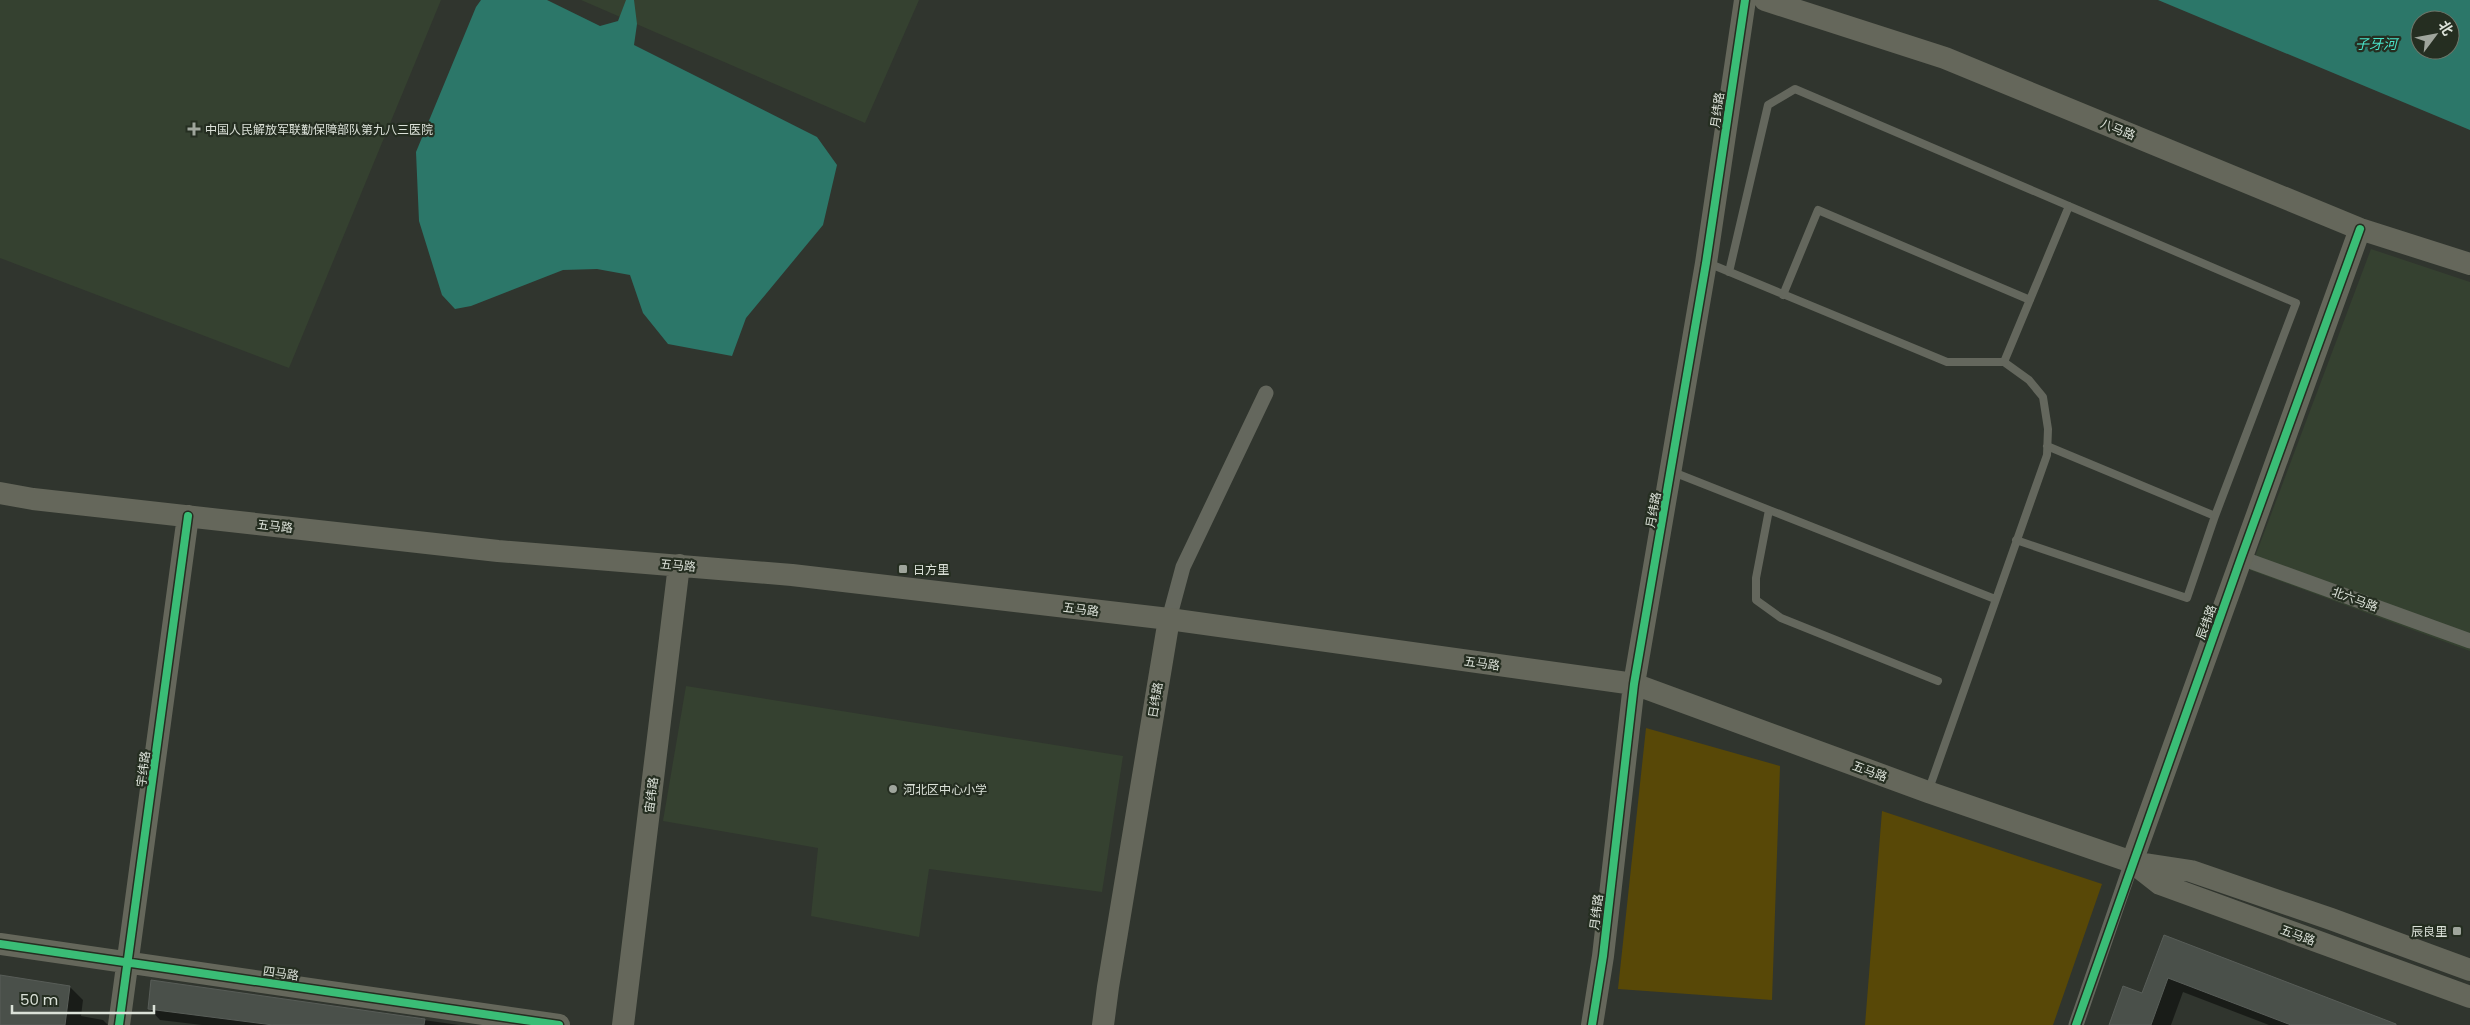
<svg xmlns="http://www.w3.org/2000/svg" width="2470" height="1025" font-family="Poppins,'Noto Sans SC',sans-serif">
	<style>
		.built { fill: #354130 }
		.green { fill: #584807 }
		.water { fill: #2c7769; fill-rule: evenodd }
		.shadow { fill: #0007 }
		.building { fill: #4a504a; stroke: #585d58 }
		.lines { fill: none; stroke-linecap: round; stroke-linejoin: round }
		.lane { stroke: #64675d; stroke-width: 8 }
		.street { stroke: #64675d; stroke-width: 15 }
		.secondary { stroke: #65675b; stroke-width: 22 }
		.cycleway-casing { stroke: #252e21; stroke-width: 11 }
		.cycleway { stroke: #3abd76; stroke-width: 8 }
		.poi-dot { fill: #9fa59c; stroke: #252e21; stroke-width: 2 }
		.labels { text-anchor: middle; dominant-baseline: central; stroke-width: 4.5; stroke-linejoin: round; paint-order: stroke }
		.street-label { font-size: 12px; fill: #dbe1d8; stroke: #252e21 }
		.poi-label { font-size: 12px; fill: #dbe1d8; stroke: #252e21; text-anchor: start }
		.water-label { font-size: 14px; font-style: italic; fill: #4ae3c9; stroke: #252e21 }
	</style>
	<rect width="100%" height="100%" fill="#30352e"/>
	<path class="built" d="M0,0H441L289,368L0,258Z
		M581,0H919L865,123Z
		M2371,249L2470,282V651L2250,570Z
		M686,686L1123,756L1102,892L929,869L919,937L811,916L818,848L663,821Z"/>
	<path class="green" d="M1646,728L1780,766L1772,1000L1618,989Z
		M1882,811L2102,884L2053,1025H1865Z"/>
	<path class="water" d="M481,0H547L600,26L618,21L626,0H634L637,24L634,45L817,137L837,165L823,225L746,318L732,356L668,344L643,313L630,275L597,269L563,270L471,306L455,309L442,295L419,221L416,152L476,7Z
		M2158,0H2470V130ZM2420,20H2450V50H2420Z"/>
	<path class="shadow" d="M2164,936L2388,1025H2269L2183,992L2171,1025H2110L2143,994Z
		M0,977L70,987L83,1000L81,1016L103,1020L108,1025H0Z
		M152,982L459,1025H202L160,1020L149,1008Z"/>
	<path class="building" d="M2164,935L2396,1024V1025H2291L2168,978L2151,1025H2109L2123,986L2142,993Z
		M0,975L70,986L65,1025H0Z
		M151,980L425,1019L424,1025H273L148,1009Z"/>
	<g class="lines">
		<path class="lane" d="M1708,263L1947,362H2004L2029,380L2043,397L2048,429L2047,455L1929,789
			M1729,272L1768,105L1795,89L2296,303L2215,516L2047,446
			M1783,295L1818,210L2030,300
			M2004,362L2069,206
			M1673,472L1995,599
			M1769,510L1756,578V600L1781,618L1938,681
			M2016,540L2187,598L2215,516"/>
		<path class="street" d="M2241,558L2470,641
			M1169,619L1183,567L1266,393
			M2076,1025L2132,862"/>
		<path class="secondary" d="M1765,0L1945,58L2360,229L2470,264
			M2360,229L2132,862L2160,884L2470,997
			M0,493L33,499L498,551L792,575L1169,619L1634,684L1928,792L2132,862L2191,871L2331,919L2470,970
			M0,944L559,1025
			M119,1025L188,516
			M623,1025L679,565
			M1103,1025L1108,987L1169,619
			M1592,1025L1603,956L1634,684L1706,263L1745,0"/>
		<defs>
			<path id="cycleway" d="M0,944L559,1025
				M119,1025L188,516
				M1592,1025L1603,956L1634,684L1706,263L1745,0
				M2076,1025L2241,558L2360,229"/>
		</defs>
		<use href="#cycleway" class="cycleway-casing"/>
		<use href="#cycleway" class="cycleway"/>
	</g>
	<g class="poi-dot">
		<path d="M191.5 121.5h5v5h5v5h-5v5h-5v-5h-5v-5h5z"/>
		<rect x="898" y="564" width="10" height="10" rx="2.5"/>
		<circle cx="893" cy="789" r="5"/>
		<rect x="2452" y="926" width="10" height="10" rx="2.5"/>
	</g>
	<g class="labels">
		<g class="street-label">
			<text transform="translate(1717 110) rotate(-82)">月纬路</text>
			<text transform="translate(2118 129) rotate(22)">八马路</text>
			<text transform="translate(1653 510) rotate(-80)">月纬路</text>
			<text transform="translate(275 526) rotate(6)">五马路</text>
			<text transform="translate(678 565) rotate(5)">五马路</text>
			<text transform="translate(2355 599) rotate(20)">北六马路</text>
			<text transform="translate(1081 609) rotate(7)">五马路</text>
			<text transform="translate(2206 622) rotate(-70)">辰纬路</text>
			<text transform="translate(1482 663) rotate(8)">五马路</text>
			<text transform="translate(1155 700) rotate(-81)">日纬路</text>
			<text transform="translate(143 769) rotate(-83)">宇纬路</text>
			<text transform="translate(1870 771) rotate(20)">五马路</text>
			<text transform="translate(651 795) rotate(-83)">宙纬路</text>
			<text transform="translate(1596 912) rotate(-83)">月纬路</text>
			<text transform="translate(2298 935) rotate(20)">五马路</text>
			<text transform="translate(281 973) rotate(8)">四马路</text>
		</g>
		<g class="poi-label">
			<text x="205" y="129">中国人民解放军联勤保障部队第九八三医院</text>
			<text x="913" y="569">日方里</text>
			<text x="903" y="789">河北区中心小学</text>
			<text x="2447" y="931" text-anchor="end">辰良里</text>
		</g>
		<g class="water-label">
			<text x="2376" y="44">子牙河</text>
		</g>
	</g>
	<g transform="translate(2435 35) rotate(58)"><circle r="24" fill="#252e21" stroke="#6e766a"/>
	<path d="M0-4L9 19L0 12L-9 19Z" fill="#9fa59c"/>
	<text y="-8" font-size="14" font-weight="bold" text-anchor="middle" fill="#dbe1d8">北</text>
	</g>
	<path d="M12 1005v8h142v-8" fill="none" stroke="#dbe1d8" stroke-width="2.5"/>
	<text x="20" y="1005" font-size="15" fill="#dbe1d8" stroke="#252e21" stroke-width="4" paint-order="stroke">50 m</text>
</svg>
